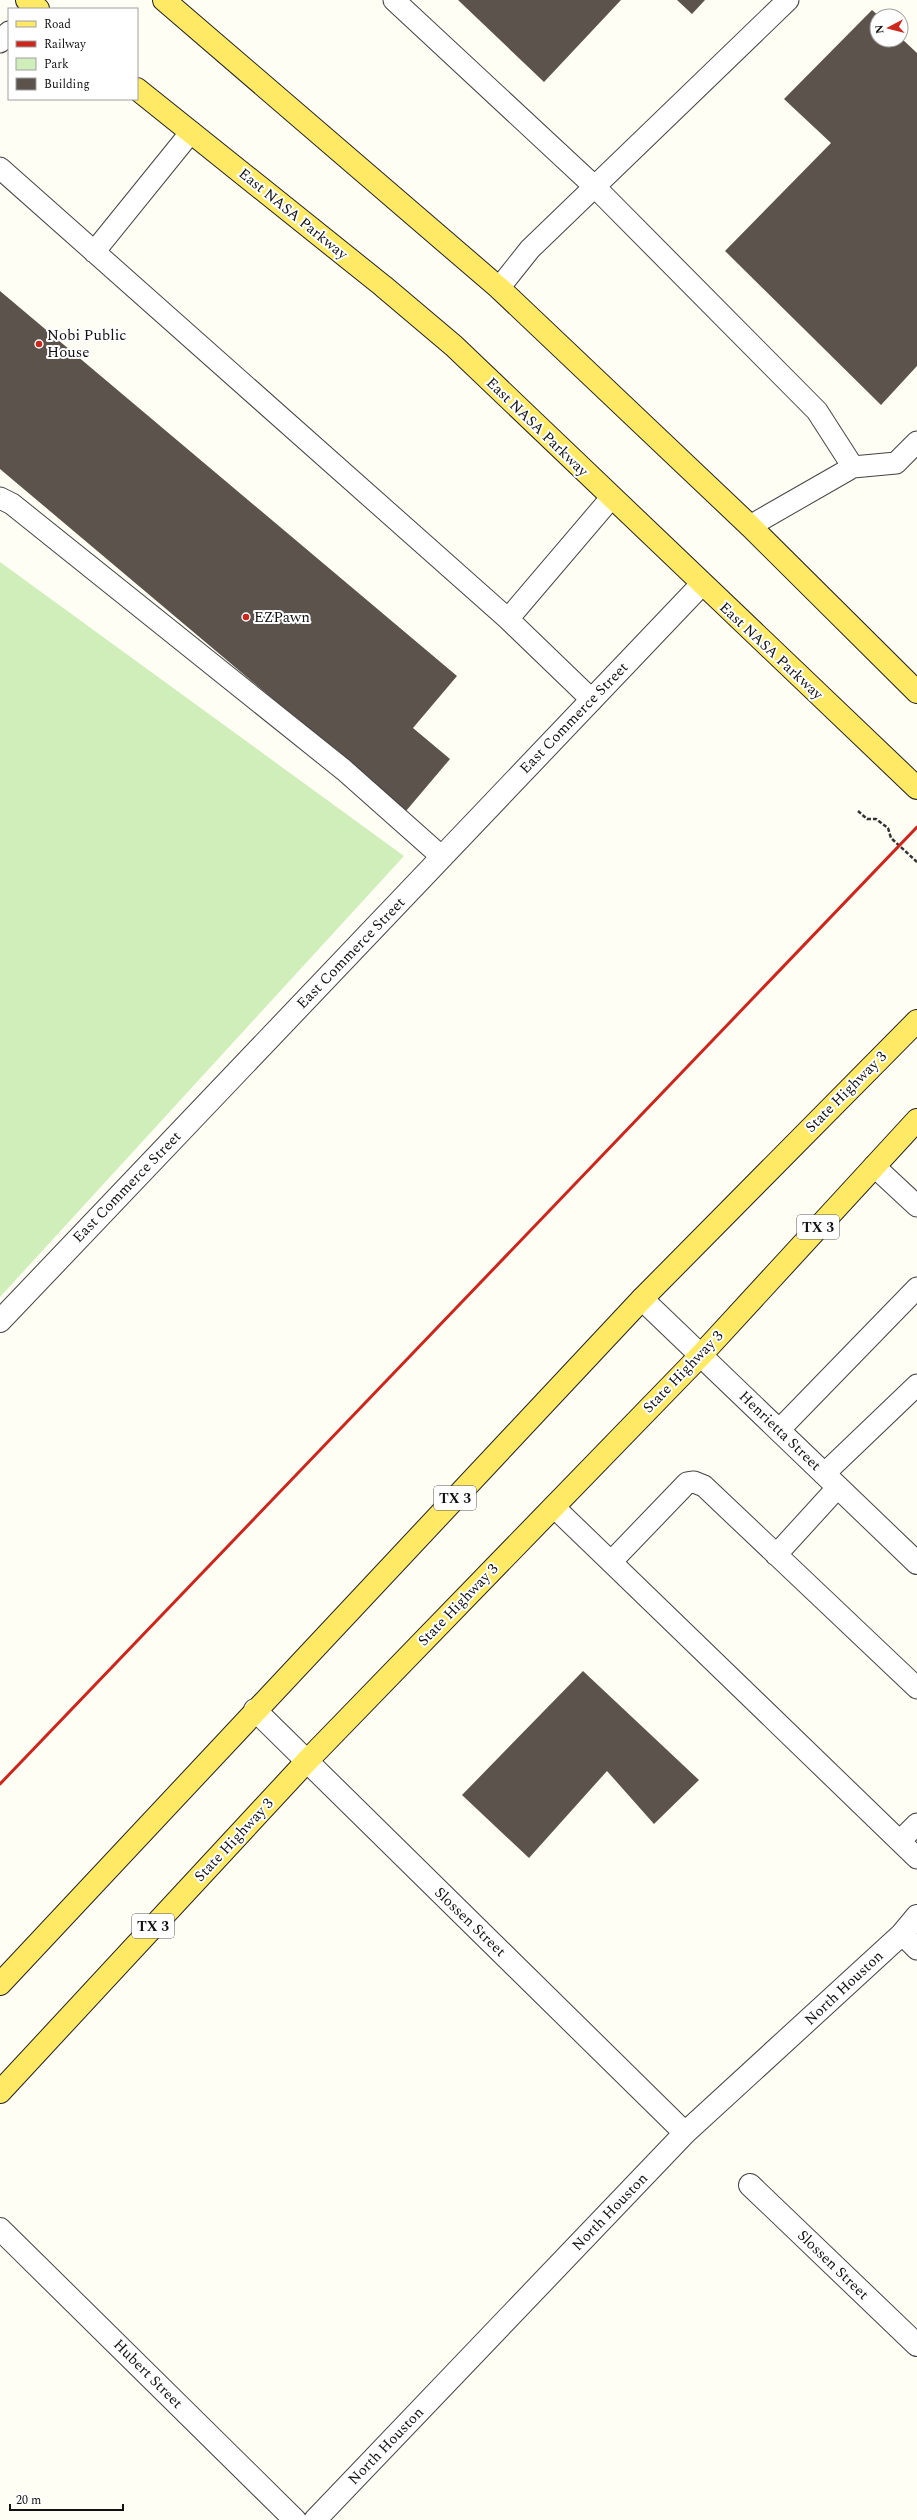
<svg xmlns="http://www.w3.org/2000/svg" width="917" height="2520" font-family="Spectral,serif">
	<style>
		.green { fill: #d0eeba }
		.building { fill: #5b534c }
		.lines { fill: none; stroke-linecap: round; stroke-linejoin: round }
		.service-casing { stroke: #444; stroke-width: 23 }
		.minor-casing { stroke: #444; stroke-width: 24 }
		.primary-casing { stroke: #222; stroke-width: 24 }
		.path { stroke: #333; stroke-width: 2.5; stroke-dasharray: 4 2; stroke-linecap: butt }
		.service { stroke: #fff; stroke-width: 21 }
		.minor { stroke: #fff; stroke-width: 22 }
		.primary { stroke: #ffe965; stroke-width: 22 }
		.rail { stroke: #cd261d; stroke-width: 3 }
		.poi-dot { fill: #cd261d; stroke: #fff; stroke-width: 1.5 }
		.labels { text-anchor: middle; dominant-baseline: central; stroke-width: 4; stroke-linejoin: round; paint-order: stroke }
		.shield { fill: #fff; stroke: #585858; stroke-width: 1 }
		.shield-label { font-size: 14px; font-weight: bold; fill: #111 }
		.street-label { font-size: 15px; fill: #111; stroke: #fff }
		.poi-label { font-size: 15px; fill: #111; stroke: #fff; text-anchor: start }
	</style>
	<rect width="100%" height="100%" fill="#fffef5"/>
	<path class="green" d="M0,562L404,856L0,1297Z"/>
	<path class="building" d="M458,0H621L544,82Z
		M677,0H705L692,14Z
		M872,10L879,16L877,40H901V38L917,53V366L881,405L725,251L831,143L784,99Z
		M0,291L457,676L413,728L450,759L406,811L0,469Z
		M583,1671L699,1780L654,1824L607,1771L529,1858L462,1795Z"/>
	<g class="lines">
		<defs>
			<path id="service" d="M394,0L595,187L817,411L853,467
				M0,42L9,32
				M0,168L508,619L611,498
				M94,252L191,132
				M499,288L530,249L788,0
				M0,498L12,504L344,770L442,857
				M750,526L853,467L896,463L917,442
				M508,619L592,700
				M874,1166L917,1206
				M779,1430L917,1288
				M824,1474L917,1385
				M554,1507L611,1562
				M776,1555L838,1487
				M917,1688L704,1486L694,1482L687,1483L611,1562L917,1858
				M900,1841L917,1824
				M902,1934L917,1949"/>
			<path id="minor" d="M642,1299L917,1563
				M0,1321L701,585
				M255,1710L685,2133
				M750,2185L917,2345
				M0,2229L295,2520
				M315,2520L685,2133L902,1934L917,1916"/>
			<path id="primary" d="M27,0L38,9
				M164,0L499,288L750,526L917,692
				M137,89L383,286L454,346L917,788
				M0,1984L642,1299L917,1021
				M0,2092L307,1761L701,1355L917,1120"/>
		</defs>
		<use href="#service" class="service-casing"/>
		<use href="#minor" class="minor-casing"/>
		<use href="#primary" class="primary-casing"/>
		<path class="path" d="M858,811L867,819H876L888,828L891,838L917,862"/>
		<use href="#service" class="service"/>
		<use href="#minor" class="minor"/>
		<use href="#primary" class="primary"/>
		<path class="rail" d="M0,1784L917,827"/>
	</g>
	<g class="poi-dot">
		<circle cx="39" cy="344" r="4"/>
		<circle cx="246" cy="617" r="4"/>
	</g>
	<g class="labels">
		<g class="shield">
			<rect x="797" y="1215" width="42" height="24" rx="3"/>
			<rect x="434" y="1486" width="42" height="24" rx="3"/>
			<rect x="132" y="1914" width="42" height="24" rx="3"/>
		</g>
		<g class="shield-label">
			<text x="818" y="1227">TX 3</text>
			<text x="455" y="1498">TX 3</text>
			<text x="153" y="1926">TX 3</text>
		</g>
		<g class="street-label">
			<text transform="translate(293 214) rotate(39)">East NASA Parkway</text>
			<text transform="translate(537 427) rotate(44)">East NASA Parkway</text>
			<text transform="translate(771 651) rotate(43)">East NASA Parkway</text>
			<text transform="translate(574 718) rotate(-46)">East Commerce Street</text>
			<text transform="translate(351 953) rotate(-46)">East Commerce Street</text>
			<text transform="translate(846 1092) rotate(-45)">State Highway 3</text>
			<text transform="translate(127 1187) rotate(-46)">East Commerce Street</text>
			<text transform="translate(683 1372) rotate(-46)">State Highway 3</text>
			<text transform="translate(780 1431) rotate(44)">Henrietta Street</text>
			<text transform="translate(458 1605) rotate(-46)">State Highway 3</text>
			<text transform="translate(234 1840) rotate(-47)">State Highway 3</text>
			<text transform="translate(470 1922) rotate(44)">Slossen Street</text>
			<text transform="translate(844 1988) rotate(-43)">North Houston</text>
			<text transform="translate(610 2212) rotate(-46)">North Houston</text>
			<text transform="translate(833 2265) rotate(44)">Slossen Street</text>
			<text transform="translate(148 2374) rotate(45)">Hubert Street</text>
			<text transform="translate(386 2446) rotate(-46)">North Houston</text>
		</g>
		<g class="poi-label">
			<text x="47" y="335">Nobi Public<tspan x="47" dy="17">House</tspan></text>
			<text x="254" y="617">EZPawn</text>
		</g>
	</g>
	<rect x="8" y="8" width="130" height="92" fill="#ffffff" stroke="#a0a0a0"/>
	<rect x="16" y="21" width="20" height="6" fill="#ffe965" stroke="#a0a0a0"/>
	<text x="44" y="28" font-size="12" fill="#111111">Road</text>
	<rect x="16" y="41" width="20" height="6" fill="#cd261d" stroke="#a0a0a0"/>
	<text x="44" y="48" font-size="12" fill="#111111">Railway</text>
	<rect x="16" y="58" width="20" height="12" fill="#d0eeba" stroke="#a0a0a0"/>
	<text x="44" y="68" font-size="12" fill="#111111">Park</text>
	<rect x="16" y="78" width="20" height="12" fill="#5b534c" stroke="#a0a0a0"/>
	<text x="44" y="88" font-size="12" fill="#111111">Building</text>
	<g transform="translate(889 28) rotate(263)"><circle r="19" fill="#ffffff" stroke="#a0a0a0"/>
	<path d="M0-3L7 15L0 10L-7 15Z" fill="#cd261d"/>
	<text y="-6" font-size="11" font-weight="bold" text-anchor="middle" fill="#111111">N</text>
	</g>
	<path d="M10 2504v6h113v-6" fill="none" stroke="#111111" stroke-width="2"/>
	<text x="16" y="2504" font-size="12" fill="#111111" stroke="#ffffff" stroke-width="3" paint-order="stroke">20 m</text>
</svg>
